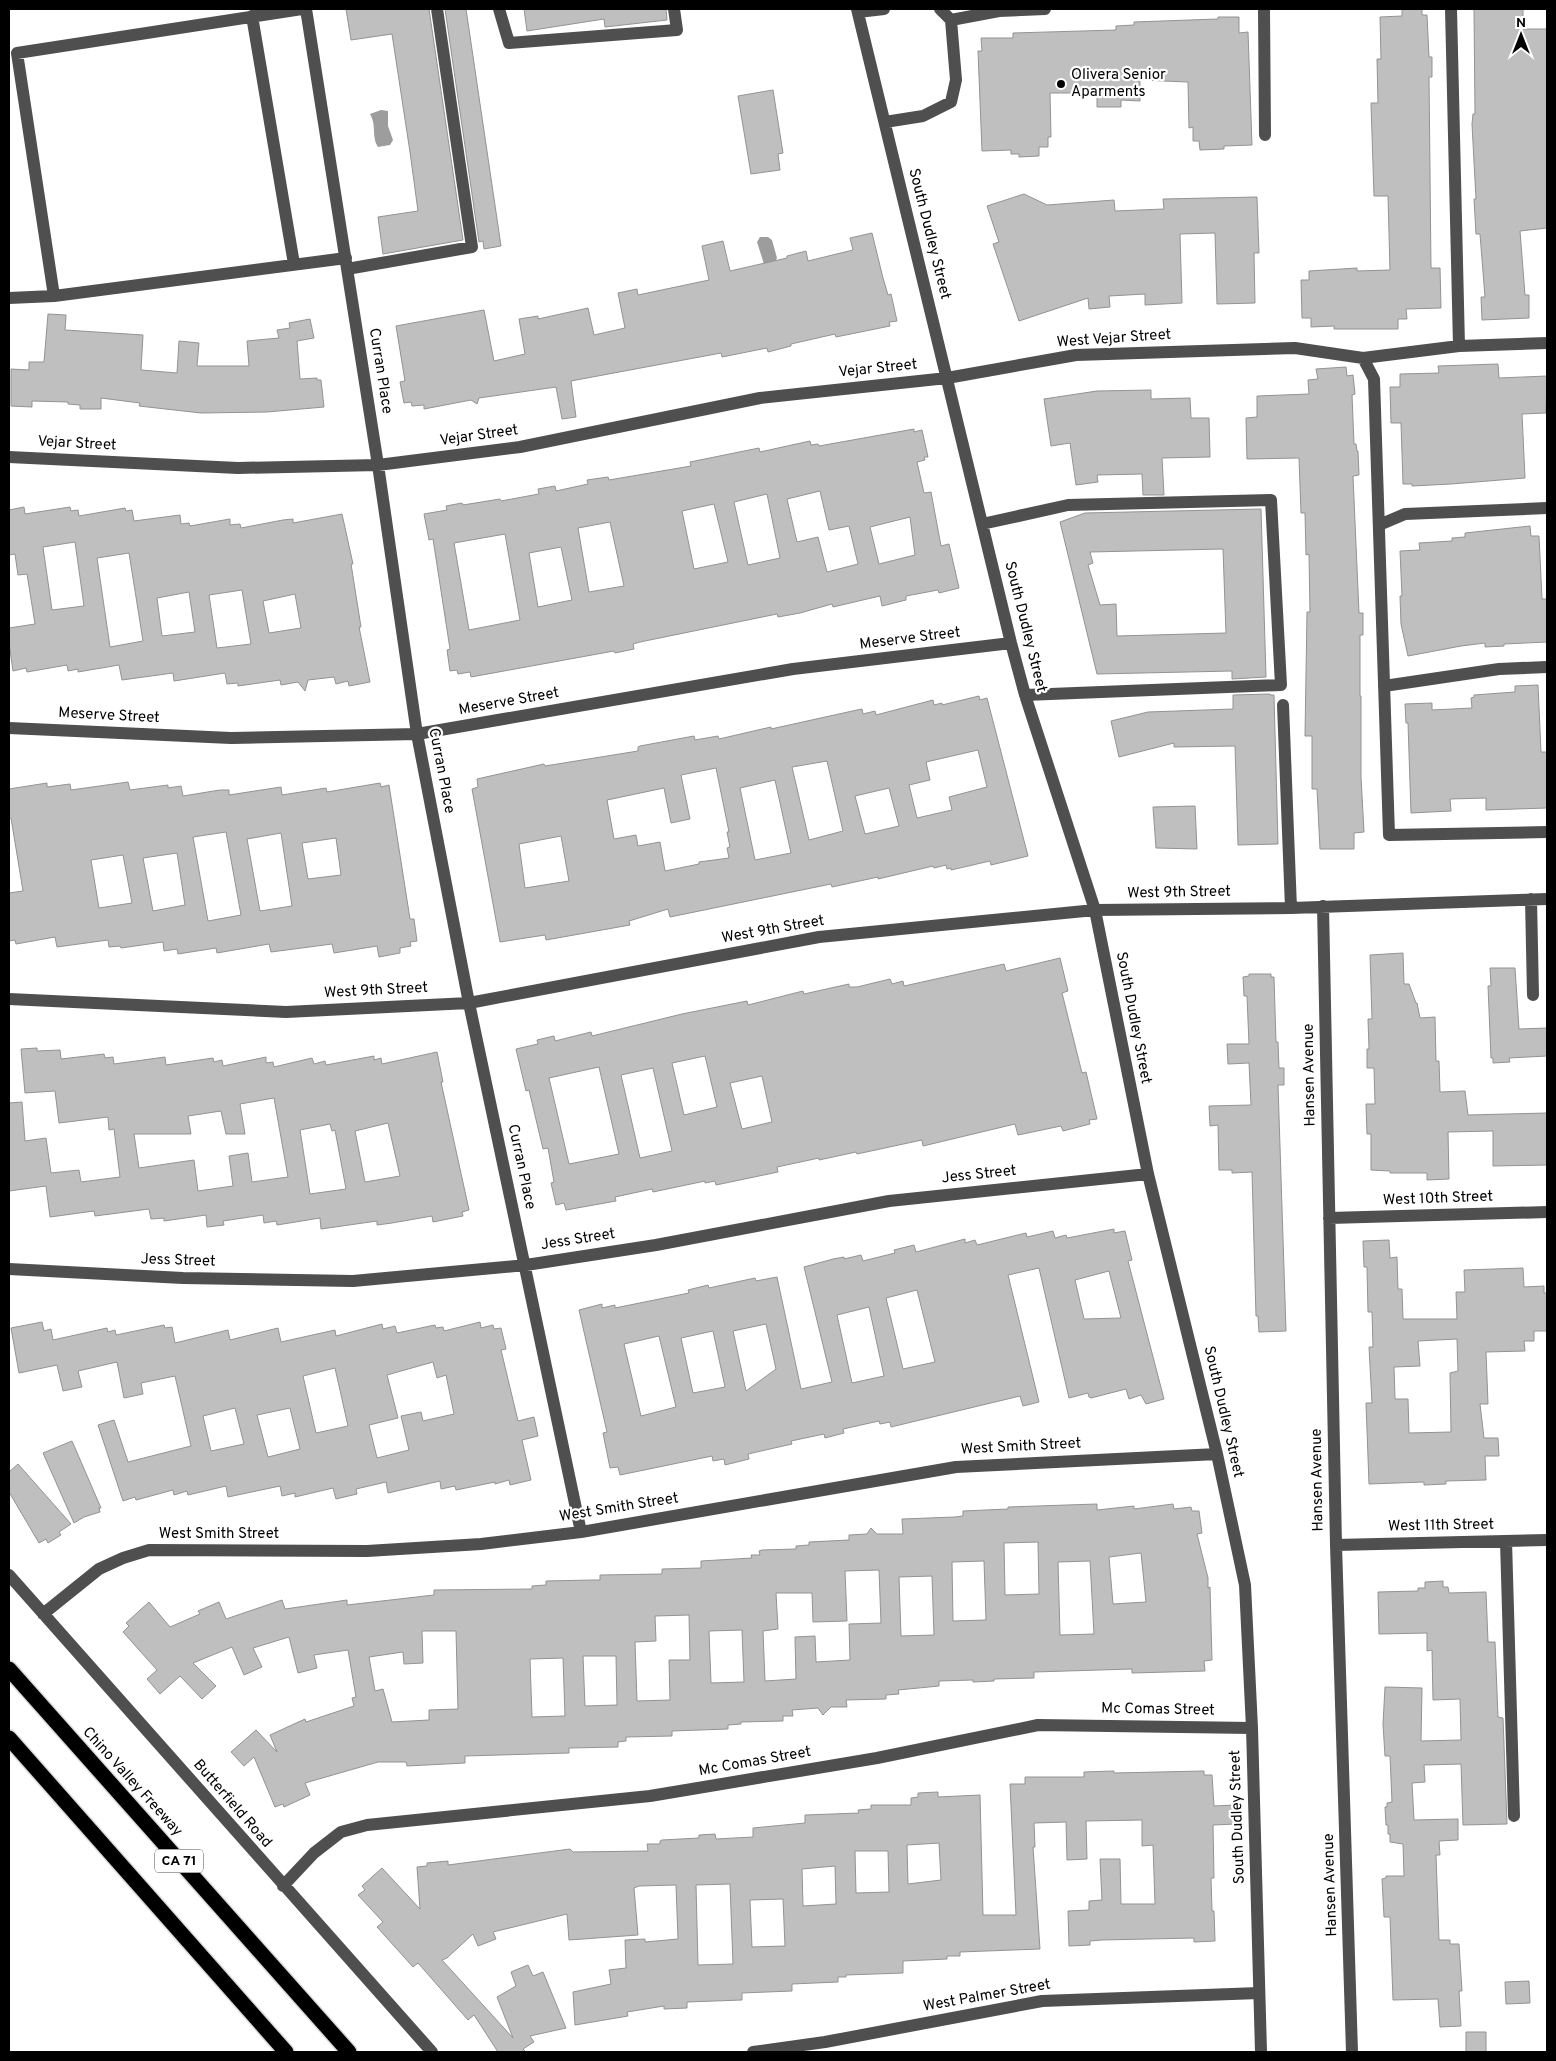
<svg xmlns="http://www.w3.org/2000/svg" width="1556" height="2061" font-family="Overpass,sans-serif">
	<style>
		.water { fill: #9d9d9d }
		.building { fill: #bfbfbf; stroke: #939393; fill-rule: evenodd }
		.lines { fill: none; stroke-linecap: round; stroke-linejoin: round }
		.highway-casing { stroke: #dbdbdb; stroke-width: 18 }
		.minor { stroke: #4f4f4f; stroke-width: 12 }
		.highway { stroke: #000; stroke-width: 15 }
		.poi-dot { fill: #000; stroke: #fff; stroke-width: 2 }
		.labels { text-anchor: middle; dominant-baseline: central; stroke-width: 4.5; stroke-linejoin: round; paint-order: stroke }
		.shield { fill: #fff; stroke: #4c4c4c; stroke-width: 1 }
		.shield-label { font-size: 14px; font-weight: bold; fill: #000 }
		.poi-label { font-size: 15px; fill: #000; stroke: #fff; text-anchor: start }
		.street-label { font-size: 15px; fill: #000; stroke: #fff }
	</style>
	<rect width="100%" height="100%" fill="#fff"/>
	<path class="water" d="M381,110L388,111V126L393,140L390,145L378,147C371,137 377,125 370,114Z
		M760,237H768L772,240L777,258L775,262L764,264L757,242Z"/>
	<path class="building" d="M346,9H429L463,240L383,254L378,217L418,211L410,152L392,34L351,40Z
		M445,9H466L501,246L484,249L483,241L479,242Z
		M524,9H666L667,20L605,27L604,19L527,31Z
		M1402,9H1422V15H1427L1429,57H1432V77H1429L1431,268H1440L1441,308L1406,309L1407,319H1398V329H1334V326L1311,327V318H1302L1301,280H1309V271L1357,268V271L1390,270L1388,196H1374L1371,103H1378L1377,59H1381L1380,17L1402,16Z
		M1474,9H1523V29H1547V228L1520,231L1525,295H1529V318L1482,320L1481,297H1485L1480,234H1476L1474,199H1476L1472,124L1473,114H1475Z
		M1218,17H1239V33L1248,32L1252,145L1224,146V149L1200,150L1199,141H1193V127L1189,128L1188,82L1140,80V101L1121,100V107H1097V93H1050L1051,137H1048V147H1039V156L1019,157V154H1011V150L982,151L978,51H982L981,38H1013V33L1116,30V26L1134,25V22L1218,19Z
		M773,90L783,153L778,154L780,170L751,174L738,96Z
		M1024,194L1047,205L1114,200L1115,211L1164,209L1163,199L1257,197L1259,253H1254L1255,303L1217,304L1215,233L1180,234L1182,303L1145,305V294L1109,296L1110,307L1089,309L1088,298L1019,321L993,244L999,242L987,206Z
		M872,233L883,278L888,295L891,294L897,321L889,322L890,326L836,337L835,334L791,344V346L768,352L767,348L722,357L721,353L571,381L576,417L562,419L556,387L479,398L477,404L471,400L424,409V405L412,406L411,402L404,403L400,382L405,381L396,326L484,310L494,361L525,354L519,319L538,316V319L588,308L594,335L625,328L618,293L637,289L638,295L709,280L702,246L723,241L730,271L787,258V256L806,251L808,261L853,250L850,238Z
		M48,314L66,315L65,330L143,335L141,370L177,373L179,341L199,343L197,366H249L247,341L279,338L277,330L290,328L289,323L310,319L314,338L297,341L300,379L317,378V380H321L324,407L267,412L201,413L139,406L140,403L101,398V409H80V405L68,404V402L32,401V407L11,406V369L29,370V362H44Z
		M1498,364L1499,378L1547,376L1546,413L1522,414L1525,478L1451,484L1412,486V484H1403L1401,423H1391L1390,387H1400V374L1439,373L1438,366Z
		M1346,367L1347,376L1353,375L1355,394L1352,395L1354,444H1356L1357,451H1358L1359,475L1353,476L1359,613H1363V635H1360V696H1361V777L1364,832L1354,833V849H1320L1317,789H1312V736H1305L1307,612H1310L1309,554L1306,555L1305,513H1301L1299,458L1247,459L1246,418L1257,417V396L1309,394L1308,380L1318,379L1316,369Z
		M1151,390V399L1190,398L1191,418H1209L1210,457L1162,458L1164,495H1143L1142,474L1097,475L1098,482L1076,485L1070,443L1051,446L1044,399L1097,391Z
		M914,429V432L922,430L928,457H924L925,460L917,462L924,493L931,492L941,546L949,544L959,588L939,593L938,590L906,596V600L882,606L880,596L833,607L832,604L800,613L778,617L777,614L640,642L633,644L634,649L615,653L614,651L471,677L470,672L458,674L457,670L450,671L447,650L450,649L433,539L429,540L424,514L447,510L446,506L462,503L463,505L500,499L501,501L539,494L538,489L555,486L556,491L588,484L587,480L608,477L609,480L691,466L690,462L759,448L760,452L810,441L811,445L818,444L819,446ZM820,491L829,530L849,526L858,564L827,572L818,537L797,542L787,499ZM767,494L780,558L748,565L734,502ZM714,504L728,562L694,569L682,511ZM910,517L915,555L879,564L870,527ZM610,522L624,586L589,592L578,528ZM505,534L520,620L469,630L454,543ZM561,547L572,600L538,607L529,553Z
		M24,507L25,514L70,507L71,511L78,510L79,516L125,508L126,511L132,510L134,521L180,515L181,524L189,523L190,526L230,519V525L240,524L241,528L283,520L293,519V523L342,514L353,564H351L361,627H359L370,682L349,686L348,681L336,684L334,677L308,680L305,691L298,682L281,685L280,680L238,686V683L227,684L225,673L174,681L173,673L122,680L119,665L78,672V669L68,671L67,665L27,672L26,668L13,671L9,643V628L35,624L27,574L18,575L15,554L9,555V510ZM75,542L84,606L52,610L43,547ZM129,553L143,641L110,647L97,558ZM242,590L251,644L217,648L209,595ZM189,592L195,632L162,636L157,598ZM295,594L301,628L269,633L263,601Z
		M1261,509L1266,677L1232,679V671L1097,674L1060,522L1085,513ZM1223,549L1226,633L1117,636L1116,604L1100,605L1088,565L1093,563L1090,552Z
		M1530,526L1531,536H1539L1542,599H1547V642L1504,644V646L1485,647V643L1461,646L1408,656L1401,624L1400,596H1402L1400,551L1420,550L1419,543L1452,541V538L1465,537V533Z
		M1538,685L1541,752H1547V808L1486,810V798L1450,799L1451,811L1411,813L1408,723H1406L1405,704L1432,703V710L1472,708L1471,698L1474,697V695L1515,692V686Z
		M1270,694V695H1274L1278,844L1238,845L1235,746L1174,747V743L1119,757L1111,721L1148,712L1233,709V695Z
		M979,696L980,700L987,698L1028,856L991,865L990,861L951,870V868L947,869L946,865L934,868L933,866L878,879V877L832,887L831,884L670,917L668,909L629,921L630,925L546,940L545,935L500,942L472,789L478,787L477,779L544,764L545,766L638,751V747L640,746L694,736L695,740L718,736L719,739L771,727V729L857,710L862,709L863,714L875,711L876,715L933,700L934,705L942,703V705ZM978,750L987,787L949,797L952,810L917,818L909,785L930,780L926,762ZM827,761L843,831L809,840L792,767ZM716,768L729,832H727L730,847L727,848L729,858L699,862V864L665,871L660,842L638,846L636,835L614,839L607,800L664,788L671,823L690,819L681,775ZM775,780L791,853L755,860L740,788ZM889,788L899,826L865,834L855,796ZM561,836L569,881L525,888L519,844Z
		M128,782L130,790L168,785V788L181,786L183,796L220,790H229V795L281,787L282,795L326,788L327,792L380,783L381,787L389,785L410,919H414L417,941L410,942L411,946L400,948V953L379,957L377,946L334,953L332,944L271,952L269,944L217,953L216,948L178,954L177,949L164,951L163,942L121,948L120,946L109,947L108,940L57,947L55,937L16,944L15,940L9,941V893L23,891L11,818H9V789L47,783V787L70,784L71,790ZM226,832L241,915L208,921L193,837ZM281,833L292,906L260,911L247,839ZM336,838L341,875L308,879L302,843ZM177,853L185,905L153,911L143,858ZM123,855L132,903L99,908L91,860Z
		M1195,806L1197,849L1156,848L1153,807Z
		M1403,953L1404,984H1409L1416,1003H1417L1420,1018L1435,1017L1436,1061H1439L1440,1092L1465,1091L1468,1115L1547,1113V1165L1493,1166V1131L1448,1132L1449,1179L1427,1180V1173H1390V1171L1371,1170V1134H1367L1366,1104H1375L1374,1068H1367V1049H1369L1368,1019H1372L1370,955Z
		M1060,958L1068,991L1062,993L1082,1073L1086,1072L1097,1119L1089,1120L1090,1124L1063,1131L1061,1126L1018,1135L1015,1124L923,1146L922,1140L857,1154L856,1152L819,1160V1158L777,1167L778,1172L716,1185L715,1181L705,1183V1181L653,1192L652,1189L615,1197L616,1201L566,1210L564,1203L556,1205L551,1183L554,1182L548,1148L543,1149L529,1090L526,1091L516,1049L538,1044L537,1040L554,1036L555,1041L591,1032L592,1036L682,1014L747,1001L748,1005L803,991L804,994L849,984V987H857L890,979L892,984L903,981L904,986L1004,964L1006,971ZM705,1056L717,1107L684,1115L672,1063ZM599,1067L619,1154L569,1164L549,1078ZM653,1068L672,1151L640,1158L621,1075ZM762,1076L772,1122L742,1129L730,1083Z
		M1490,968H1515L1519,1029L1547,1028V1056L1509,1058L1510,1062L1493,1063V1058H1491L1488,986H1491Z
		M1249,974H1271V977H1274L1276,1042H1278L1279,1068H1284V1085H1278L1286,1331L1259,1332L1258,1316H1256L1252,1172L1232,1173V1170H1219L1218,1125L1210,1126L1209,1106L1251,1105L1249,1063L1228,1064L1227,1044H1249L1247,996H1244L1243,977L1249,976Z
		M37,1048V1051L60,1050L61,1059L104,1054L105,1058L113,1057L114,1064L165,1057L166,1065L213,1058L214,1062L222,1060L223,1066L266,1057V1063L273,1062L274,1067L312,1058L314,1064L325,1061L326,1065L374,1056V1060L381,1058L382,1064L437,1052L443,1082H441L469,1210L462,1212L463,1216L433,1222L432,1216L392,1223L377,1225V1221L321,1229L320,1218L277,1225L276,1221L264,1223L263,1215L223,1221L224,1225L207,1227L206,1215L164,1221V1218L151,1219L149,1209L95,1216L94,1211L50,1217L46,1186L9,1191V1103L22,1102L25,1141L46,1138L51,1173L79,1170L81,1182L120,1177L114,1129L109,1130L108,1117L59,1123L55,1091L25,1093L21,1049ZM274,1098L288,1177L252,1182L248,1153L229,1156L233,1186L198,1191L194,1160L139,1168L134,1134H191L188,1116L221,1111L226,1134H245L240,1104ZM388,1123L400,1176L365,1182L355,1131ZM330,1124L332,1131L335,1130L346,1189L310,1194L300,1130Z
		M1114,1229V1233L1125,1231L1132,1260L1128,1261L1164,1399L1146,1404L1141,1395L1129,1399L1126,1389L1091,1398L1089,1397L1088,1393L1069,1398L1039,1268L1008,1275L1039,1402L1023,1406L1020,1396L891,1427L890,1422L880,1424L879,1421L843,1429L844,1433L825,1438L824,1434L791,1441L792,1444L748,1454L749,1459L725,1465L724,1459L713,1461L712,1456L620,1475L618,1467L610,1468L603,1433L607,1432L579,1310L602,1304V1308L615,1305V1308L689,1293L688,1290L708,1285L709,1288L755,1278L756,1281L777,1277L801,1389L832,1382L804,1267L833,1259L844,1257V1259L861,1255L863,1261L895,1253L894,1250L914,1245L916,1252L965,1239V1243L975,1240L977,1245L1026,1233L1027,1237L1053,1231L1055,1238L1066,1235L1067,1238ZM1109,1271L1121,1318L1084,1319L1075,1280ZM917,1290L935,1362L903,1369L886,1298ZM869,1307L884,1376L852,1383L837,1315ZM766,1324L776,1369L746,1391L733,1331ZM713,1331L725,1387L693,1393L681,1338ZM659,1336L676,1407L641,1416L624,1344Z
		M1389,1240L1390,1258L1397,1257L1398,1289H1402L1403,1319H1457L1456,1292H1465L1464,1270L1523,1268L1524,1287L1544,1286V1293H1547V1331H1534V1341H1524L1525,1351L1486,1352L1488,1404H1480L1484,1438H1498L1499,1456H1485L1486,1480L1446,1481V1484L1424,1485V1482L1369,1484L1366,1403H1372L1369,1347H1373L1372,1312H1368L1367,1267H1364L1363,1241ZM1457,1339L1458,1371L1450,1373L1451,1432L1409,1433L1408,1399H1395L1394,1367L1420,1366L1418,1341Z
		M42,1322L44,1331L51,1329L53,1340L107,1328L108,1332L115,1330L116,1335L164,1325L165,1328L172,1327L175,1343L228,1330L230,1340L278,1328L281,1342L335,1330L336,1336L382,1324L383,1329L395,1326L397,1333L435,1325L436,1328L443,1327L444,1331L480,1322L481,1328L493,1325L494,1329L501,1328L506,1349L501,1350L518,1421L534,1417L538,1436L522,1440L531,1480L510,1485L509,1480L495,1484V1482L456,1490L455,1486L441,1489L440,1481L388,1493L386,1482L356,1489L357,1494L336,1499L333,1488L295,1497V1493L282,1496L280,1486L228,1497L226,1486L188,1495L187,1491L174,1495L173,1490L136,1500L135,1497L123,1501L98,1425L114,1420L128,1462L191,1446L175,1376L141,1383L143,1394L124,1398L117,1362L78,1371L82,1387L63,1391L57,1365L19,1373L11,1328ZM433,1362L437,1378L446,1375L454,1414L423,1421L421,1412L401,1416L409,1450L377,1458L369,1425L398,1418L387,1375ZM335,1368L348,1426L316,1433L303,1376ZM235,1408L244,1444L211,1451L203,1416ZM290,1408L300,1449L268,1457L257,1415Z
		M72,1441L101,1508H99L100,1512L84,1517L74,1523L43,1453Z
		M18,1464L71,1524L59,1532L61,1535L48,1543L46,1539L39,1543L9,1492V1472Z
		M1097,1504V1510L1134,1506V1509L1173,1504L1174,1509L1191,1507L1192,1511H1199L1202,1533L1197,1534L1208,1578V1588L1210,1587L1212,1660L1204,1661L1205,1671L1132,1673V1669L1034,1672V1678L994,1679V1681L973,1682V1680L939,1681V1686L898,1690L899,1694L886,1695V1699L846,1700L847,1707H831L823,1715L818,1708L792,1710L793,1716H783V1721L741,1722V1724L728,1725V1729L672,1731V1736L626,1737V1741L618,1742V1747L569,1748V1753L465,1756V1763L407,1766L406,1762H378L305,1783L310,1795L284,1807L283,1804L275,1807L254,1757L244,1766L231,1752L256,1730L277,1752L270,1735L305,1719L306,1722L354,1706L352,1698L356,1697L348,1650L314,1655L317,1668L298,1673L289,1637L253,1648L262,1667L244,1675L232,1647L193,1663L216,1686L202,1699L180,1676L160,1694L147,1679L157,1670L123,1632L129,1626L126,1623L149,1602L170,1627L200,1614L198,1611L219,1602L226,1619L282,1600L285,1609L347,1600V1605L434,1595V1590L532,1589V1586L546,1585V1581L593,1580H600V1575L662,1574V1569L701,1568V1561L752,1558L751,1555H760L759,1551L762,1550L796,1549V1546L809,1545V1542L849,1540V1535L867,1534L871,1528L877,1534H903L902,1519L955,1517L963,1516V1511L1008,1509V1507ZM1038,1542L1039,1594L1005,1595L1004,1543ZM1141,1553L1146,1602L1113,1604L1109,1557ZM984,1561L986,1620L953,1621L952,1562ZM1090,1561L1094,1634L1060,1635L1058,1562ZM879,1570L881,1623L849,1624L850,1660L816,1662L815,1636L795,1637L796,1679L765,1681L763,1631L778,1629L776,1593H812L813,1622L847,1621L845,1571ZM932,1576L934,1635L901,1636L899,1577ZM689,1615L690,1660H669L670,1700L637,1701L635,1642L656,1641L655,1616ZM742,1630L744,1682L711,1683L709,1631ZM422,1631H456L458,1709L429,1710V1720L392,1722L383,1689L375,1691L369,1657L403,1652L404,1664L423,1663ZM583,1656H616L617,1705L585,1706ZM563,1658L565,1716L532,1717L530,1659Z
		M1443,1581V1587H1448L1449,1593L1486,1592L1488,1642H1495L1498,1717L1503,1718L1507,1824L1463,1825L1461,1764L1424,1765L1425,1782L1412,1783L1414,1820L1458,1819V1840L1439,1841L1440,1855H1436L1439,1940H1450V1944H1459L1462,1991H1459L1461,2026L1440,2027L1438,1999L1393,2000L1390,1917H1384L1382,1879L1386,1878V1876H1404L1403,1844L1390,1842V1834H1388V1825H1386L1385,1807H1387V1803L1392,1802L1390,1756H1385L1383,1724L1385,1687L1422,1688L1421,1741L1461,1740L1460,1699L1433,1700L1432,1650L1427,1651V1633L1379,1634L1378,1592L1418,1591V1588H1425V1582Z
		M1114,1771V1773L1204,1771V1775H1212L1214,1806L1235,1805L1236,1824L1213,1825L1214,1878H1211L1212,1911H1214L1215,1941L1194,1942V1938L1102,1940L1090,1941V1945L1069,1946L1068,1911L1089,1910V1901L1102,1900L1100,1859H1120L1121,1904H1155L1153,1845L1142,1846V1820L1086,1821L1087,1859L1067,1860L1066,1822L1034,1823L1035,1847H1033L1040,1949L960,1952V1956H947V1959L903,1961V1973L846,1975V1977H838V1982L792,1984V1991L742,1993V2000L687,2002V2008L664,2009V2006L627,2012L628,2016L575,2025L573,1992L611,1984L609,1970L626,1968L625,1940L645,1939V1942L678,1939L676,1885L639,1886L634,1888L638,1935L569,1940L567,1914L493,1932L496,1939L478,1946L473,1934L447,1958L442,1960L513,2038L497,1997L516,1986L511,1972L528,1965L533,1976L543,1972L566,2028L530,2036L534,2042L523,2049L526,2052H498L474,2015L468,2020L418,1963L413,1967L377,1927L383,1922L358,1895L365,1890L362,1886L382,1868L420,1909L417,1867L427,1866V1863L448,1861V1865L570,1849L573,1852L648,1851L647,1844H660V1841L662,1840L699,1838V1835L715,1834L716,1839L753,1837V1828L805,1823V1815L859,1813L858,1810L871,1809V1805H911V1798L918,1797V1793L938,1792V1797L980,1795L983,1915H1016L1010,1784H1025V1777H1084V1772ZM939,1843L941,1880L908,1884L907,1845ZM855,1851H888L889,1892L856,1893ZM835,1866L836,1904L803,1906L802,1869ZM730,1884L733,1964L698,1965L696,1885ZM783,1899L785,1946L752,1947L750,1900Z
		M1529,1981L1530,2003L1506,2004L1505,1982Z
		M1466,2032H1486V2052H1466Z"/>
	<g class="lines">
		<defs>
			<path id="highway" d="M9,1669L349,2052
				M9,1738L286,2052"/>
		</defs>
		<use href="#highway" class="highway-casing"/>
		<path class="minor" d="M302,9L17,53L54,296L346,258
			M306,9L378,465L417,734L469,1003L581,1532
			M499,9L509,43L677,30L674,9
			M857,9L1011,643L1025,695L1095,910L1148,1174L1217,1454L1245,1585L1252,1728L1261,2052
			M1264,9L1265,135
			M1451,9L1459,346
			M858,12L884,9
			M252,16L294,264
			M951,20L999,11L1045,9
			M885,122L923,116L951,102L956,80L951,20L940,9
			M347,269L472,247L437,9
			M9,298L54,296
			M1363,358L1374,379L1389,835L1547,832
			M9,457L238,468L378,465L520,447L760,398L947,378L1076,355L1295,348L1363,358L1459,346L1547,343
			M982,524L1068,505L1271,500L1281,685L1025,695
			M1379,525L1405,514L1547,508
			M1384,686L1499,669L1547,667
			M1283,705L1291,908
			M9,728L231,738L417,734L793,669L1011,643
			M1531,899L1533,995
			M1323,906L1336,1545L1352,2052
			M9,999L286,1012L469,1003L819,937L1095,910L1291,908L1547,899
			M1329,1218L1547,1212
			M9,1269L183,1278L353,1281L526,1265L656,1245L889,1201L1148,1174
			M1506,1541L1514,1816
			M1336,1545L1547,1540
			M9,1575L432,2052
			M43,1614L99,1569L123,1558L149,1550L367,1551L481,1544L581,1532L956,1467L1217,1454
			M283,1886L314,1853L341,1832L367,1825L650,1796L877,1758L1038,1725L1252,1728
			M753,2052L825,2042L1042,2001L1259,1993"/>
		<use href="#highway" class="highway"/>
	</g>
	<circle class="poi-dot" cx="1061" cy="84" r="5"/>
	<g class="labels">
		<rect class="shield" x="155" y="1849.5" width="48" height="23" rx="4"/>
		<g class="shield-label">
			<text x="179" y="1861">CA 71</text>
		</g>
		<g class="poi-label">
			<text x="1071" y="75">Olivera Senior<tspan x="1071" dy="17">Aparments</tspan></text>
		</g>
		<g class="street-label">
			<text transform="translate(929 234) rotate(76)">South Dudley Street</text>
			<text transform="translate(1114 339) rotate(-4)">West Vejar Street</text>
			<text transform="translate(878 369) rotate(-6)">Vejar Street</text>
			<text transform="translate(380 371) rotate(81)">Curran Place</text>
			<text transform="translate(479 436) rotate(-8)">Vejar Street</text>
			<text transform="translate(77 444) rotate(3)">Vejar Street</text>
			<text transform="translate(1025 627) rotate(76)">South Dudley Street</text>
			<text transform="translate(910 639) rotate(-7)">Meserve Street</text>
			<text transform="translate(509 702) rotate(-10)">Meserve Street</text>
			<text transform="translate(109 716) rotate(3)">Meserve Street</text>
			<text transform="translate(441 771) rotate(79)">Curran Place</text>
			<text transform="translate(1179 893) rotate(-1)">West 9th Street</text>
			<text transform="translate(773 930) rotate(-10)">West 9th Street</text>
			<text transform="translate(376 991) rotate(-3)">West 9th Street</text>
			<text transform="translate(1133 1018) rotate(79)">South Dudley Street</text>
			<text transform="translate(1310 1075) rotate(-91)">Hansen Avenue</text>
			<text transform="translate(521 1167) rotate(78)">Curran Place</text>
			<text transform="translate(979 1175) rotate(-6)">Jess Street</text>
			<text transform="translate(1438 1199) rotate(-2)">West 10th Street</text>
			<text transform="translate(578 1240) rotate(-9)">Jess Street</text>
			<text transform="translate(178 1261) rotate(2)">Jess Street</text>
			<text transform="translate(1223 1412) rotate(77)">South Dudley Street</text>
			<text transform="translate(1021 1447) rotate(-3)">West Smith Street</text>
			<text transform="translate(1318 1480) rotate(-91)">Hansen Avenue</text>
			<text transform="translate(619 1508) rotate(-9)">West Smith Street</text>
			<text transform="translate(1441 1526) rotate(-1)">West 11th Street</text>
			<text x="219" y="1534">West Smith Street</text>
			<text transform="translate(1158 1710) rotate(1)">Mc Comas Street</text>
			<text transform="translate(755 1762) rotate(-10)">Mc Comas Street</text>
			<text transform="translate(132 1782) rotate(48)">Chino Valley Freeway</text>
			<text transform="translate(232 1804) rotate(49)">Butterfield Road</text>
			<text transform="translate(1238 1817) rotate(-92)">South Dudley Street</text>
			<text transform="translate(1331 1885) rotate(-92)">Hansen Avenue</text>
			<text transform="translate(987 1996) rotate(-10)">West Palmer Street</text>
		</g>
	</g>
	<rect width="1556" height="2061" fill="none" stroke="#000000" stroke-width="20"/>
	<g transform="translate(1521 35)" stroke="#ffffff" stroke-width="4" paint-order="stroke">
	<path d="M0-4L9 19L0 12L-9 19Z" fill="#000000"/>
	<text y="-8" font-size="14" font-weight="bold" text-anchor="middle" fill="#000000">N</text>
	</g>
</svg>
